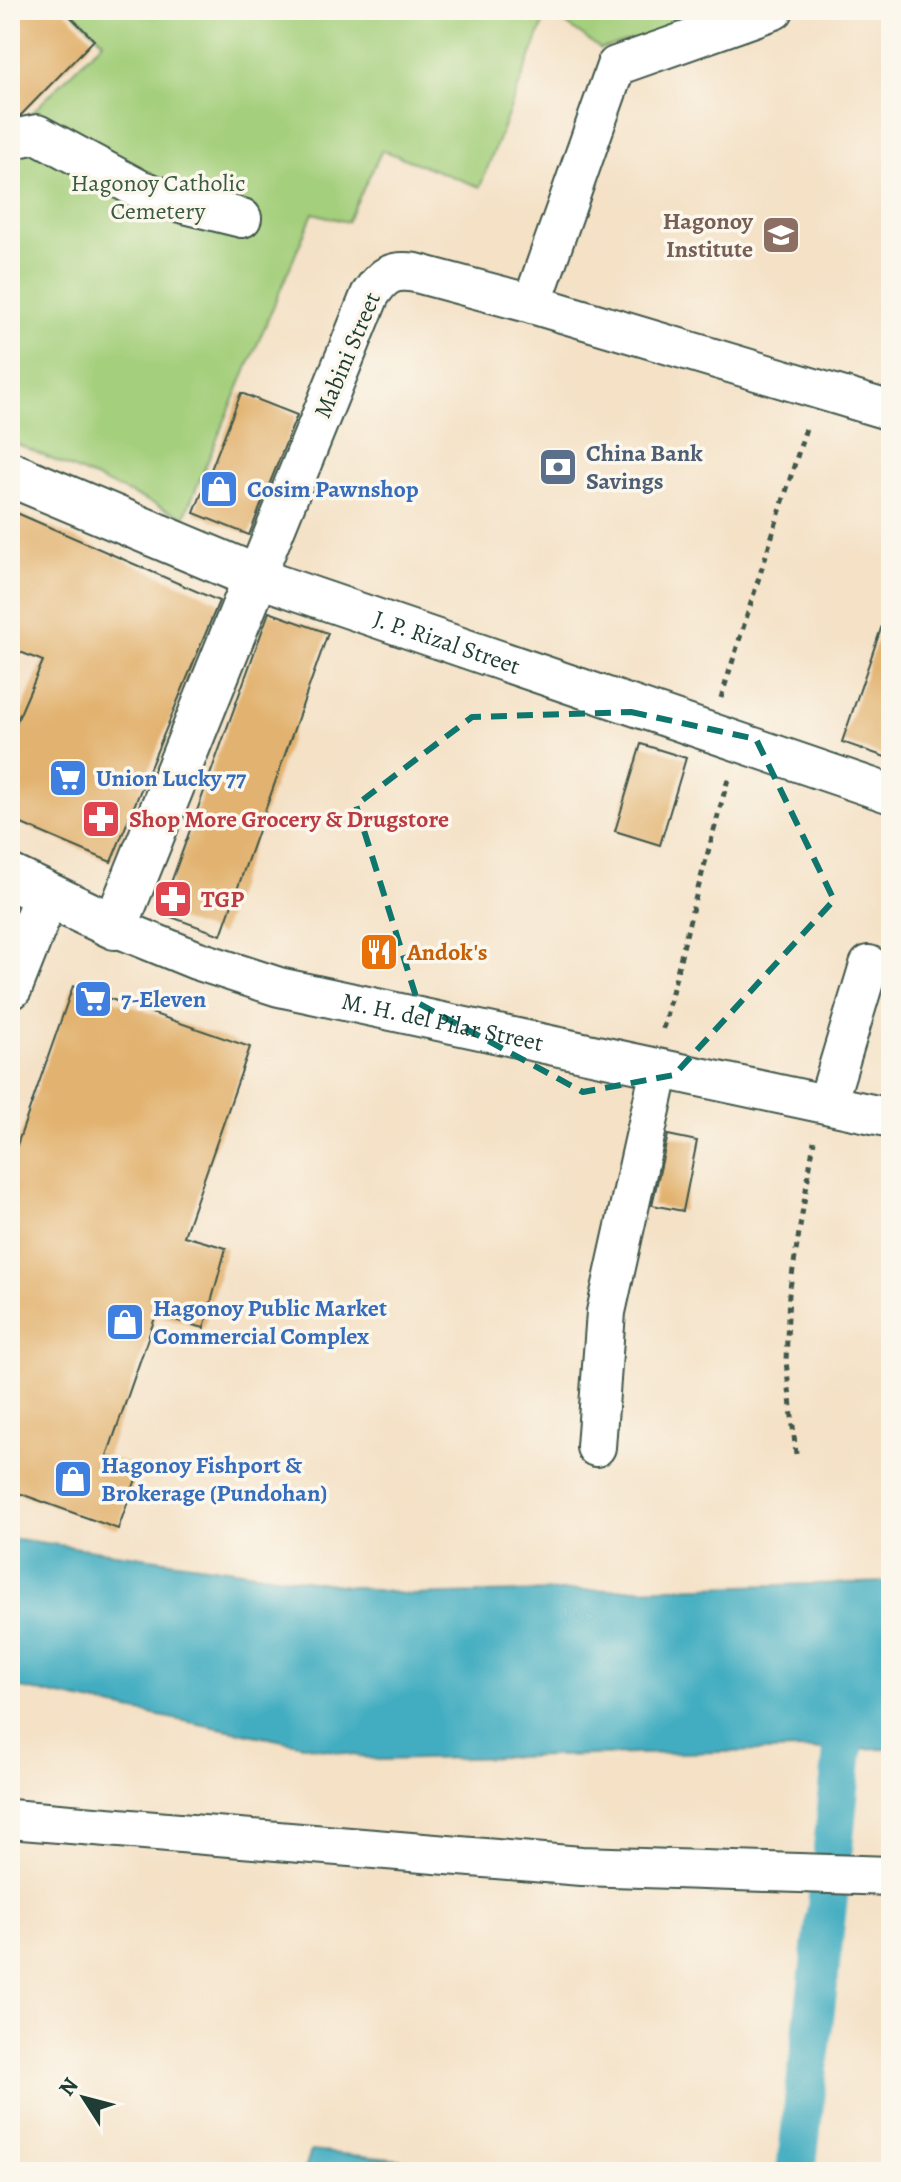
<svg xmlns="http://www.w3.org/2000/svg" width="901" height="2182" font-family="Alegreya,serif">
	<style>
		.green { fill: #a4cf7b; stroke: #628658; stroke-width: 2 }
		.water { fill: #42adc1; stroke: #30757a; stroke-width: 2 }
		.lines { fill: none; stroke-linecap: round; stroke-linejoin: round }
		.canal { stroke: #42adc1; stroke-width: 40 }
		.building { fill: #e2b270 }
		.minor-casing { stroke: #3f564a; stroke-width: 42 }
		.major-casing { stroke: #3f564a; stroke-width: 48 }
		.path { stroke: #3f564a; stroke-width: 5; stroke-dasharray: 6 6; stroke-linecap: butt }
		.minor { stroke: #fff; stroke-width: 38 }
		.major { stroke: #fff; stroke-width: 44 }
		.marked { fill: none; stroke: #0f766e; stroke-width: 6; stroke-dasharray: 16 10; stroke-linejoin: round }
		.labels { text-anchor: middle; dominant-baseline: central; stroke-width: 7; stroke-linejoin: round; paint-order: stroke }
		.park-label { font-size: 24px; fill: #3a5a42; stroke: #fbf7ec }
		.education-label { font-size: 24px; font-weight: bold; fill: #785e54; stroke: #fbf7ec; text-anchor: end }
		.street-label { font-size: 24px; fill: #1f3d34; stroke: #fbf7ec }
		.service-label { font-size: 24px; font-weight: bold; fill: #4e5e75; stroke: #fbf7ec; text-anchor: start }
		.shop-label { font-size: 24px; font-weight: bold; fill: #366cbe; stroke: #fbf7ec; text-anchor: start }
		.health-label { font-size: 24px; font-weight: bold; fill: #be3a42; stroke: #fbf7ec; text-anchor: start }
		.food-label { font-size: 24px; font-weight: bold; fill: #c56008; stroke: #fbf7ec; text-anchor: start }
	</style>
	<rect width="100%" height="100%" fill="#fbf7ec"/>
	<filter id="ink" filterUnits="userSpaceOnUse"><feTurbulence type="fractalNoise" baseFrequency=".0125" numOctaves="2"/><feDisplacementMap in="SourceGraphic" scale="16" xChannelSelector="R" yChannelSelector="G"/><feConvolveMatrix kernelMatrix="1 2 1 2 8 2 1 2 1" color-interpolation-filters="sRGB"/></filter>
	<filter id="wash" filterUnits="userSpaceOnUse"><feTurbulence type="fractalNoise" baseFrequency=".006" numOctaves="4" result="noise"/><feDisplacementMap in="SourceGraphic" scale="32" xChannelSelector="R" yChannelSelector="G"/><feGaussianBlur stdDeviation="1.8" result="paint"/><feColorMatrix in="noise" values="0 0 0 0 0 0 0 0 0 0 0 0 0 0 0 0 0 1.4 0 .05"/><feComposite in="paint" operator="in"/></filter>
	<g filter="url(#wash)">
		<rect width="100%" height="100%" fill="#f4e1c6"/>
		<path class="green" d="M71,10H736L601,49L548,11L480,187L382,150L347,222L313,213L184,517L10,441V135L103,41Z"/>
		<path class="water" d="M10,1538L410,1595L891,1582V1748L378,1760L10,1686Z
			M311,2151L524,2172H304Z"/>
		<g class="lines">
			<path class="canal" d="M833,1848L843,1750
				M796,2172L829,1889"/>
		</g>
		<g id="blocks">
			<path class="building" d="M10,10H64L94,40L21,115L10,117Z
				M241,393L297,415L249,535L194,513Z
				M10,510L219,601L111,862L10,819V737L43,661L10,648Z
				M269,612L328,633L221,935L160,913Z
				M886,614L891,615V759L842,742Z
				M641,744L686,758L660,845L615,831Z
				M73,986L250,1047L184,1236L226,1248L204,1328L156,1315L107,1456L140,1468L118,1529L10,1490V1165Z
				M668,1135L697,1141L683,1211L652,1205Z"/>
		</g>
	</g>
	<g filter="url(#ink)">
		<use href="#blocks" fill-opacity="0" stroke="#3f564a" stroke-width="2"/>
		<g class="lines">
			<defs>
				<g id="minor">
					<path d="M10,142L13,139L37,134L139,189L177,202L242,218"/>
					<path d="M532,304L616,66L774,10"/>
					<path id="s1" d="M891,411L532,304L416,273C392,269 383,275 370,295L256,577L891,794"/>
					<path id="s2" d="M115,927L196,960L279,987L891,1118"/>
					<path d="M827,1104L869,965"/>
					<path d="M596,1447L606,1312L660,1069"/>
					<path d="M10,1819L581,1866L891,1876"/>
				</g>
				<path id="major" d="M10,474L256,577L115,927L10,877
					M10,987L46,896"/>
			</defs>
			<use href="#minor" class="minor-casing"/>
			<use href="#major" class="major-casing"/>
			<path class="path" d="M721,698L807,425
				M663,1029L693,907L728,779
				M796,1454L786,1361L789,1294L814,1141"/>
			<use href="#minor" class="minor"/>
			<use href="#major" class="major"/>
		</g>
	</g>
	<path class="marked" d="M631,712L756,739L834,900L674,1075L583,1092L418,1003L356,805L472,717Z"/>
	<defs>
		<symbol id="school-square" viewBox="-11 -11 22 22"><rect x="-9" y="-9" width="18" height="18" rx="4" fill="#8d6e63" stroke="#fbf7ec"/><path d="M0-5L7-2L0 1L-7-2ZM-4 1L0 2.5L4 1V4Q0 6-4 4Z" fill="#fff"/></symbol>
		<symbol id="bank-square" viewBox="-11 -11 22 22"><rect x="-9" y="-9" width="18" height="18" rx="4" fill="#5c6f8a" stroke="#fbf7ec"/><path d="M-6-4H6V4H-6ZM0-2.3a2.3 2.3 0 1 0 0 4.6a2.3 2.3 0 1 0 0-4.6Z" fill="#fff"/></symbol>
		<symbol id="shop-square" viewBox="-11 -11 22 22"><rect x="-9" y="-9" width="18" height="18" rx="4" fill="#3f7fe0" stroke="#fbf7ec"/><path d="M-5-2.5h2.3a2.7 3.5 0 0 1 5.4 0H5L5.5 6h-11ZM-1.5-2.5h3a1.5 2.3 0 0 0-3 0Z" fill="#fff"/></symbol>
		<symbol id="supermarket-square" viewBox="-11 -11 22 22"><rect x="-9" y="-9" width="18" height="18" rx="4" fill="#3f7fe0" stroke="#fbf7ec"/><path d="M-6-5.5h2.5l.6 2H6L4.5 2H-2.5L-4.4-4H-6ZM-1.5 3.2a1.3 1.3 0 1 0 .1 0ZM3 3.2a1.3 1.3 0 1 0 .1 0Z" fill="#fff"/></symbol>
		<symbol id="pharmacy-square" viewBox="-11 -11 22 22"><rect x="-9" y="-9" width="18" height="18" rx="4" fill="#e0444e" stroke="#fbf7ec"/><path d="M-2-6h4v4h4v4h-4v4h-4v-4h-4v-4h4Z" fill="#fff"/></symbol>
		<symbol id="restaurant-square" viewBox="-11 -11 22 22"><rect x="-9" y="-9" width="18" height="18" rx="4" fill="#e8710a" stroke="#fbf7ec"/><path d="M-5-6h1v4h1v-4h1v4h1v-4h1v5L-1.5 .5V6h-2V.5L-5-1ZM5-6V6H3V1.5H1.5Q1.5-4 5-6Z" fill="#fff"/></symbol>
	</defs>
	<g fill-rule="evenodd">
		<use href="#school-square" x="759" y="213" width="44" height="44"/>
		<use href="#bank-square" x="536" y="445" width="44" height="44"/>
		<use href="#shop-square" x="197" y="467" width="44" height="44"/>
		<use href="#supermarket-square" x="46" y="756" width="44" height="44"/>
		<use href="#pharmacy-square" x="79" y="797" width="44" height="44"/>
		<use href="#pharmacy-square" x="151" y="877" width="44" height="44"/>
		<use href="#restaurant-square" x="357" y="930" width="44" height="44"/>
		<use href="#supermarket-square" x="71" y="977" width="44" height="44"/>
		<use href="#shop-square" x="103" y="1300" width="44" height="44"/>
		<use href="#shop-square" x="51" y="1457" width="44" height="44"/>
	</g>
	<g class="labels">
		<g class="park-label">
			<text x="158" y="183">Hagonoy Catholic<tspan x="158" dy="28">Cemetery</tspan></text>
		</g>
		<g class="education-label">
			<text x="753" y="221">Hagonoy<tspan x="753" dy="28">Institute</tspan></text>
		</g>
		<g class="street-label">
			<text transform="translate(347 355) rotate(-67)">Mabini Street</text>
			<text stroke="none"><textPath href="#s1" startOffset="1056">J. P. Rizal Street</textPath></text>
			<text stroke="none"><textPath href="#s2" startOffset="342">M. H. del Pilar Street</textPath></text>
		</g>
		<g class="service-label">
			<text x="586" y="453">China Bank<tspan x="586" dy="28">Savings</tspan></text>
		</g>
		<g class="shop-label">
			<text x="247" y="489">Cosim Pawnshop</text>
			<text x="96" y="778">Union Lucky 77</text>
			<text x="121" y="999">7-Eleven</text>
			<text x="153" y="1308">Hagonoy Public Market<tspan x="153" dy="28">Commercial Complex</tspan></text>
			<text x="101" y="1465">Hagonoy Fishport &amp;<tspan x="101" dy="28">Brokerage (Pundohan)</tspan></text>
		</g>
		<g class="health-label">
			<text x="129" y="819">Shop More Grocery &amp; Drugstore</text>
			<text x="201" y="899">TGP</text>
		</g>
		<g class="food-label">
			<text x="407" y="952">Andok's</text>
		</g>
	</g>
	<rect width="901" height="2182" fill="none" stroke="#fbf7ec" stroke-width="40"/>
	<g transform="translate(84 2098) rotate(306)" stroke="#fbf7ec" stroke-width="6" paint-order="stroke">
	<path d="M0-6L14 30L0 20L-14 30Z" fill="#1f3d34"/>
	<text y="-12" font-size="22" font-weight="bold" text-anchor="middle" fill="#1f3d34">N</text>
	</g>
</svg>
